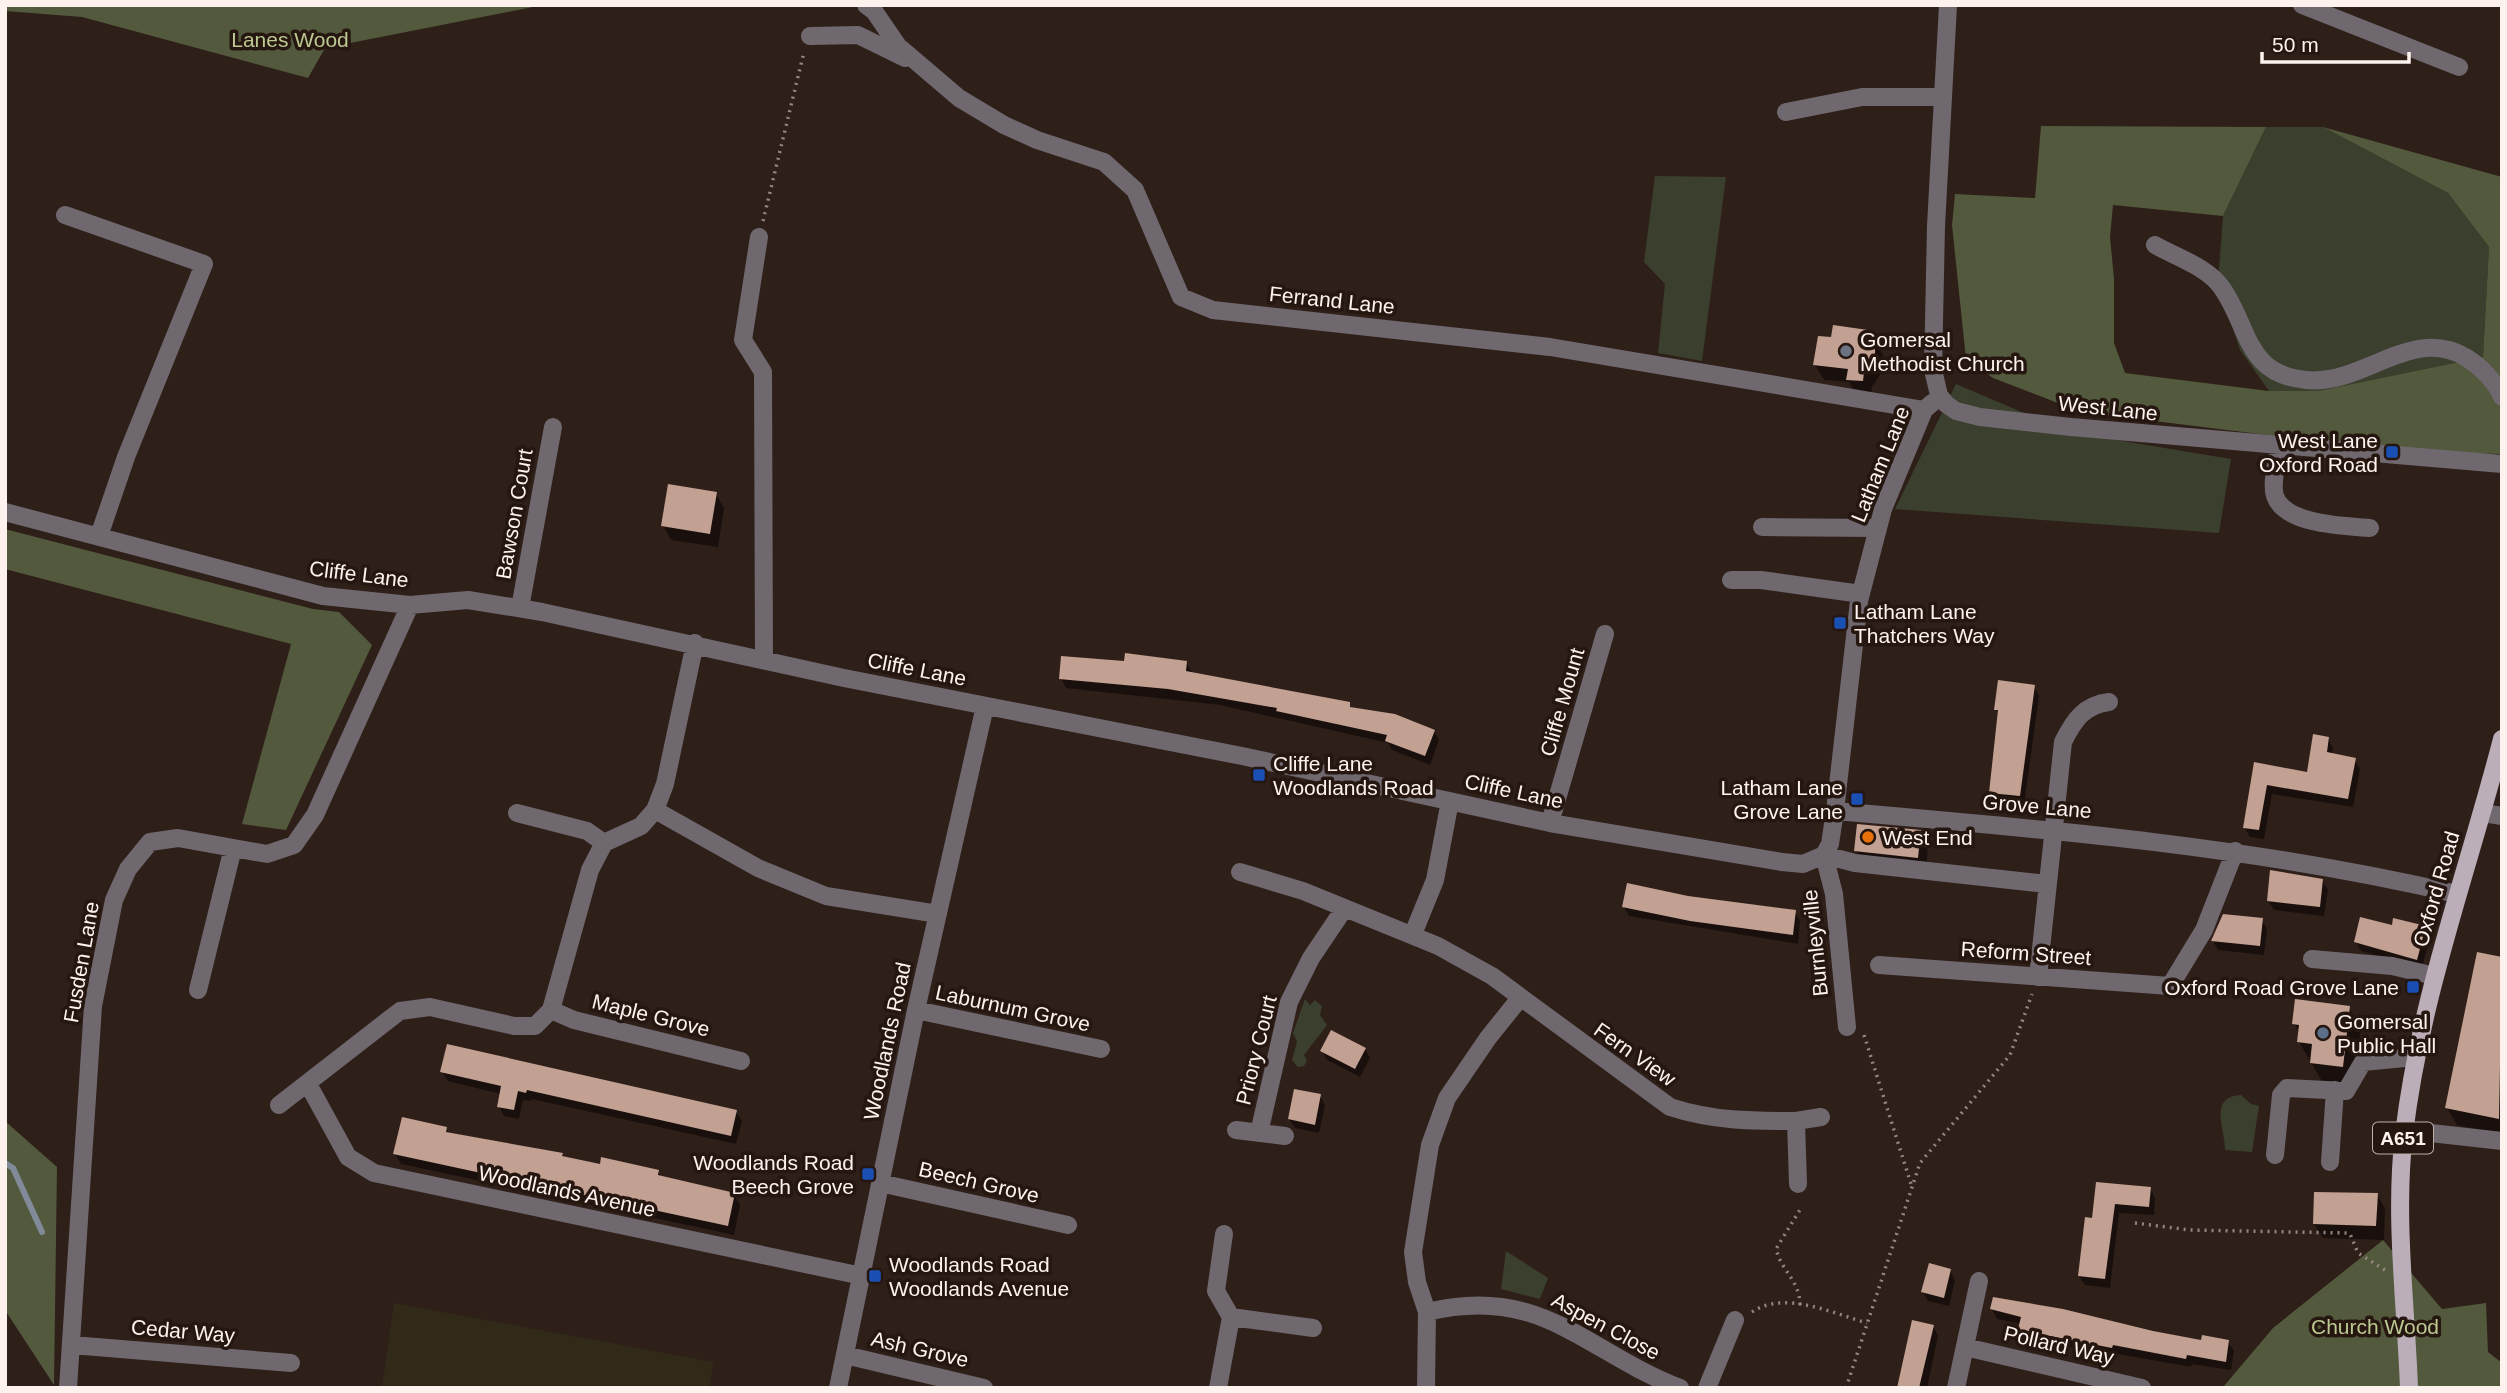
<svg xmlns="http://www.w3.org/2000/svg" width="2507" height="1393" font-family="Helvetica,sans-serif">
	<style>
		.industrial { fill: #312a19 }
		.green { fill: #3b3f2d }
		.forest { fill: #52593c }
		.shadow { fill: #0007 }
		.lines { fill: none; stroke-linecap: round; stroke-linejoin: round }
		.stream { stroke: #808a99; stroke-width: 6 }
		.building { fill: #c2a092 }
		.path { stroke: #948681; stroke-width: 3.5; stroke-dasharray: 2 5; stroke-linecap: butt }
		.minor { stroke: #6f686e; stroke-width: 18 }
		.major { stroke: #bbaeb9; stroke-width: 18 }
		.worship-dot { fill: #6b7280; stroke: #251610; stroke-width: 2.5 }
		.transit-dot { fill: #1a4fb4; stroke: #251610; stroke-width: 2.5 }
		.food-dot { fill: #e8710a; stroke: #251610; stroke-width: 2.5 }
		.service-dot { fill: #5c6f8a; stroke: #251610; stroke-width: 2.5 }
		.labels { text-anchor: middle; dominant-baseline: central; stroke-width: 7; stroke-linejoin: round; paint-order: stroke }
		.shield { fill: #251610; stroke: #bcb0ab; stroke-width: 2 }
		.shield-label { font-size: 19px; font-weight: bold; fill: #fdf2ee }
		.park-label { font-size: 21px; fill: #bbc891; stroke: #251610 }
		.street-label { font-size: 21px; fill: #fdf2ee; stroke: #251610 }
		.poi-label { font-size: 21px; fill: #fdf2ee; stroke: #251610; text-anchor: start }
	</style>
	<rect width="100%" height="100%" fill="#2f1f19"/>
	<path class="industrial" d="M394,1303L713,1362L710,1388H382Z"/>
	<path class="green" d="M2266,127H2323L2448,193L2489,247L2483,357L2318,391H2269L2240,350L2218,282L2223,216Z
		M1655,176L1726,177L1702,361L1658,353L1665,284L1644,262Z
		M1956,384L2069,432L2231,459L2219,533L1895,509Z
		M1305,999L1310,1005L1315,1000L1322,1006L1320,1015L1327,1025L1304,1055L1307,1061L1304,1066L1298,1067L1292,1060L1297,1042L1293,1033Z
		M2241,1095L2251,1104L2259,1106L2252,1152L2225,1150C2225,1128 2208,1097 2241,1095Z
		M1506,1251L1548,1278L1540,1299L1501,1289Z"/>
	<path class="forest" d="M5,5H543L325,48L308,78L82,17L5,11Z
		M2041,126L2266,127L2223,216L2113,205L2110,237L2114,279V343L2125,373L2269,391H2318L2483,357L2489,247L2448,193L2323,127L2502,177V454L2407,452L2081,412L1993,378L1966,359L1952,225L1955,194L2035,198Z
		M5,529L313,609L339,612L372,645L286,830L242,824L291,644L5,569Z
		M5,1121L57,1167L54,1385L5,1310Z
		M2383,1240L2442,1309L2486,1303L2488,1352L2502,1363V1388L2224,1386L2273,1328Z"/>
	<path class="shadow" d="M1874,339L1883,355V370L1872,387L1871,395L1856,394L1849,382L1824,380L1815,365Z
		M716,494L724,508L718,547L671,540L663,525Z
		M1126,663H1186L1192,672L1349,704L1352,709L1434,731L1439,740L1430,765L1392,750L1388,743L1220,705L1066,688L1061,678Z
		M2034,687L2039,696L2024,805L1996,802L1991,792L2000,716L1996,709Z
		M2328,738L2333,748L2332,755L2354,759L2360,769L2353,807L2272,794L2264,839L2250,837L2244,827L2255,764L2308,774Z
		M1920,832L1928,846L1926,872L1865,865L1856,851Z
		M2322,880L2328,890L2324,916L2274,910L2268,901Z
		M1624,907L1795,912L1800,921L1798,944L1629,916Z
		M2262,920L2267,929L2264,955L2218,950L2213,941Z
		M2393,927H2424L2430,937L2422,968L2361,951L2356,942Z
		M2502,958V1134L2457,1125L2447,1108Z
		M2349,1008L2361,1027L2354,1086L2323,1083L2299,1042L2300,1034L2294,1023Z
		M1365,1049L1370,1058L1360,1077L1327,1060L1322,1051Z
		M442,1071L736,1112L742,1121L736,1144L532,1099L531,1101L523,1100L519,1119L504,1116L499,1106L501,1094L448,1081Z
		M1320,1096L1325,1105L1319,1133L1295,1128L1289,1119Z
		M446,1129L449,1134L561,1154L564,1158L601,1166L658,1171L662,1178L734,1195L740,1205L734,1235L401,1164L395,1154Z
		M2097,1184L2150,1188L2155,1198L2154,1215L2119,1213L2110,1288L2085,1285L2079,1276L2094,1220Z
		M2377,1194L2385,1209L2384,1240L2323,1238L2314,1224Z
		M1950,1270L1955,1280L1949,1306L1928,1301L1923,1292Z
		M1992,1309L2203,1342H2228L2234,1351L2231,1370L2192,1364L2191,1367L2118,1354L2117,1357L2025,1338L2021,1324L1997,1319Z
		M1933,1326L1938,1336L1927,1388H1899Z"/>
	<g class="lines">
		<path class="stream" d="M5,1163L13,1168L42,1232"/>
	</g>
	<path class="building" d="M1833,325L1868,330L1875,338V354L1864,372L1863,381L1846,380L1848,369L1813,365L1818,336L1831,337Z
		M668,484L717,492L710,534L661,526Z
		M1125,653L1187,661L1186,671L1350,702V707L1395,714L1435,730L1425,756L1385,741L1387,735L1276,711L1277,708L1168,689L1059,679L1061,656L1124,661Z
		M1998,680L2035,685L2020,796L1989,793L1998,710H1994Z
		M2313,734L2329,737L2327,752L2356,758L2348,799L2267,785L2259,830L2243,828L2254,762L2307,772Z
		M1857,824L1921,830L1918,858L1854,851Z
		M2270,870L2323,879L2320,907L2267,901Z
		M1627,883L1688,896L1796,910L1793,935L1690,921L1622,907Z
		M2223,914L2263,918L2260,946L2211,941Z
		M2360,917L2392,925L2393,918L2426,926L2417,960L2354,942Z
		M2477,952L2502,957L2499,1119L2445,1108Z
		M2295,999L2350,1006L2343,1067L2310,1063L2312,1044L2297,1042L2299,1025L2292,1024Z
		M1331,1030L1366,1048L1355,1069L1320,1051Z
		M447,1044L737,1110L731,1136L527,1090L526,1093L518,1091L514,1110L497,1107L501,1086L440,1072Z
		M1294,1089L1321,1094L1315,1125L1288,1119Z
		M402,1117L447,1127L446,1132L563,1153L562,1156L600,1164L601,1157L659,1170L658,1175L735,1193L728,1226L393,1154Z
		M2096,1182L2151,1187L2149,1207L2115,1204L2105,1279L2078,1276L2085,1217L2092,1218Z
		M2314,1192L2378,1193L2376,1226L2313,1224Z
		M1929,1263L1951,1269L1944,1298L1921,1292Z
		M1993,1297L2063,1309L2153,1331L2201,1340L2202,1335L2229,1340L2226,1362L2187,1355L2186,1359L2113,1345L2112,1348L2024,1331L2018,1329L2021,1317L1990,1309Z
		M1912,1320L1934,1325L1919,1388H1897Z"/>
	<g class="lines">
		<path class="path" d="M763,221L804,52
			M1864,1035L1911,1184
			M2135,1223L2190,1230L2347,1233L2350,1234L2358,1253L2385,1270
			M1800,1305C1800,1281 1782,1272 1776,1249L1801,1208
			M1752,1312C1784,1290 1832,1313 1867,1323
			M1846,1388L1920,1163L2010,1055L2032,994"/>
		<path class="minor" d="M866,5L874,11L898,46L959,98L1004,125L1037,140L1104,162L1135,190L1181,297L1213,310L1550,347L1924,410
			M1948,5L1936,226L1933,370L1939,395L1946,404L1956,411L1980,417L2071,427L2502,464
			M2302,5L2459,67
			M810,36L858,35L905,58
			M1786,112L1862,97H1943
			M65,215L204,264L126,457L99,536
			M759,237L743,340L763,372L764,659
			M2155,245C2176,257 2208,267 2222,288C2250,328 2245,374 2306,380C2364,386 2412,324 2467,358C2481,367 2496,382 2502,397
			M2279,447C2277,461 2271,484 2275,496C2285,525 2345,526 2370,528
			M5,512L323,596L410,605L468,600L542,612L844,678L1242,756L1550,823L1782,862L1803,864L1824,855
			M1762,527L1877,528
			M1731,580H1761L1861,594
			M520,608L553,427
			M655,810L758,868L826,896L938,914
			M1835,811C2044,829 2252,846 2457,894
			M517,813L587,831L604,843
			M2483,813L2502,816
			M1550,823L1605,634
			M1824,855L1830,844L1835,811L1859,601L1883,509L1924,410L1932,403
			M1824,855L1855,863L2047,884
			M1824,855L1834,894L1847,1027
			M1240,872L1303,891L1438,946L1492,976L1670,1107C1713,1121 1751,1121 1796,1121L1798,1184
			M1413,934L1435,880L1450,801
			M2312,959L2392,966L2435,976
			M1879,965L2170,986L2204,930L2235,851
			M2038,977L2063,742C2074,720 2084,705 2109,702
			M198,990L233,848
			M551,1010L574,1020L741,1061
			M916,1010L1101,1049
			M308,1084L348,1157L374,1173L862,1276
			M279,1105L400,1011L430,1007L514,1026H535L551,1010L590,870L604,843L641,826L655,810L665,784L695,643
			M1796,1121L1821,1117
			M1236,1130L1285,1136
			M2404,1130L2502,1141
			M1259,1133L1289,1002L1311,958L1344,909
			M2275,1155L2281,1095L2287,1088L2346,1091L2363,1062L2415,1057
			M2330,1162L2335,1090
			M880,1183L1068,1225
			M1427,1312C1542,1284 1584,1351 1680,1388
			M1231,1317L1313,1328
			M72,1345L291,1363
			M1965,1347L2142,1388
			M845,1355L984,1388
			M68,1388L93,1006L114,900L128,869L150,842L178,838L267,854L294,845L315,815L410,605
			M838,1388L916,1010L985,706
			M1218,1388L1231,1317L1216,1291L1224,1234
			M1426,1388L1427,1312L1417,1282L1413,1252L1430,1145L1447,1098L1488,1038L1520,998
			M1707,1388L1735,1320
			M1956,1388L1979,1281"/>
		<path class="major" d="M2409,1388C2406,1305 2394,1217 2404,1134C2420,998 2468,871 2502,739"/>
	</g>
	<circle class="worship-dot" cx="1846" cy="351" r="7"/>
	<g class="transit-dot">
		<rect x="2385" y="445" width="14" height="14" rx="3.5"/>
		<rect x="1833" y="616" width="14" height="14" rx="3.5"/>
		<rect x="1252" y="768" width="14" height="14" rx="3.5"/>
		<rect x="1850" y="792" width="14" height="14" rx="3.5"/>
		<rect x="2406" y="980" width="14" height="14" rx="3.5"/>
		<rect x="861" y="1167" width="14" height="14" rx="3.5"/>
		<rect x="868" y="1269" width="14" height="14" rx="3.5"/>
	</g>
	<circle class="food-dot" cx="1868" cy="837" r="7"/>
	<circle class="service-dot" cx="2323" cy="1033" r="7"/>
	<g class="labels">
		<rect class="shield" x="2373" y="1122.5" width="60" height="31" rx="5"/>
		<g class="shield-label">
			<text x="2403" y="1138">A651</text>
		</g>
		<g class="park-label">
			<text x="290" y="39">Lanes Wood</text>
			<text x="2375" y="1326">Church Wood</text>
		</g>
		<g class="street-label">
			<text transform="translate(1332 300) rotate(6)">Ferrand Lane</text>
			<text transform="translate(2108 408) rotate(6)">West Lane</text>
			<text transform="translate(1880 464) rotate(-68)">Latham Lane</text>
			<text transform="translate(514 514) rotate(-80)">Bawson Court</text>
			<text transform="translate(359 574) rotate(7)">Cliffe Lane</text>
			<text transform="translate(917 669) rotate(11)">Cliffe Lane</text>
			<text transform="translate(1562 702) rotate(-74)">Cliffe Mount</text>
			<text transform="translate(1514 791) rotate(12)">Cliffe Lane</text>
			<text transform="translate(2037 806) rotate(5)">Grove Lane</text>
			<text transform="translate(2436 889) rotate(-74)">Oxford Road</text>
			<text transform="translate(1815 943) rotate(-96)">Burnleyville</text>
			<text transform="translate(2026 953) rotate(4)">Reform Street</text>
			<text transform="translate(81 962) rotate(-80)">Fusden Lane</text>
			<text transform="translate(1013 1008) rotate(12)">Laburnum Grove</text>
			<text transform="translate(651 1015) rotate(14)">Maple Grove</text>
			<text transform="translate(887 1041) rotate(-78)">Woodlands Road</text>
			<text transform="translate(1256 1050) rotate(-76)">Priory Court</text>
			<text transform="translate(1635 1054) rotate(35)">Fern View</text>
			<text transform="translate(979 1182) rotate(13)">Beech Grove</text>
			<text transform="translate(567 1191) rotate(12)">Woodlands Avenue</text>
			<text transform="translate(1606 1326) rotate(28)">Aspen Close</text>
			<text transform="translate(183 1331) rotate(5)">Cedar Way</text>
			<text transform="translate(2059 1345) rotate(13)">Pollard Way</text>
			<text transform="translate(920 1349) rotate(13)">Ash Grove</text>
		</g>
		<g class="poi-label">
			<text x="1860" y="339">Gomersal<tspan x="1860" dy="24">Methodist Church</tspan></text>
			<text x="2378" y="440" text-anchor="end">West Lane<tspan x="2378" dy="24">Oxford Road</tspan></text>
			<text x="1854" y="611">Latham Lane<tspan x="1854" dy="24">Thatchers Way</tspan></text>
			<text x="1273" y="763">Cliffe Lane<tspan x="1273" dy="24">Woodlands Road</tspan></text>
			<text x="1843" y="787" text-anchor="end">Latham Lane<tspan x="1843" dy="24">Grove Lane</tspan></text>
			<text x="1882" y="837">West End</text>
			<text x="2399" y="987" text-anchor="end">Oxford Road Grove Lane</text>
			<text x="2337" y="1021">Gomersal<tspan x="2337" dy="24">Public Hall</tspan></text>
			<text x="854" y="1162" text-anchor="end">Woodlands Road<tspan x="854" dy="24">Beech Grove</tspan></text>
			<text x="889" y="1264">Woodlands Road<tspan x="889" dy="24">Woodlands Avenue</tspan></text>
		</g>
	</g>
	<rect width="2507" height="1393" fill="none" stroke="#fdf2ee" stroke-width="14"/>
	<path d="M2262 52v10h147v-10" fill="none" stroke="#fdf2ee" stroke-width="3.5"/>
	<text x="2272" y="52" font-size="21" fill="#fdf2ee" stroke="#251610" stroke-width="5" paint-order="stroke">50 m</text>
</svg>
